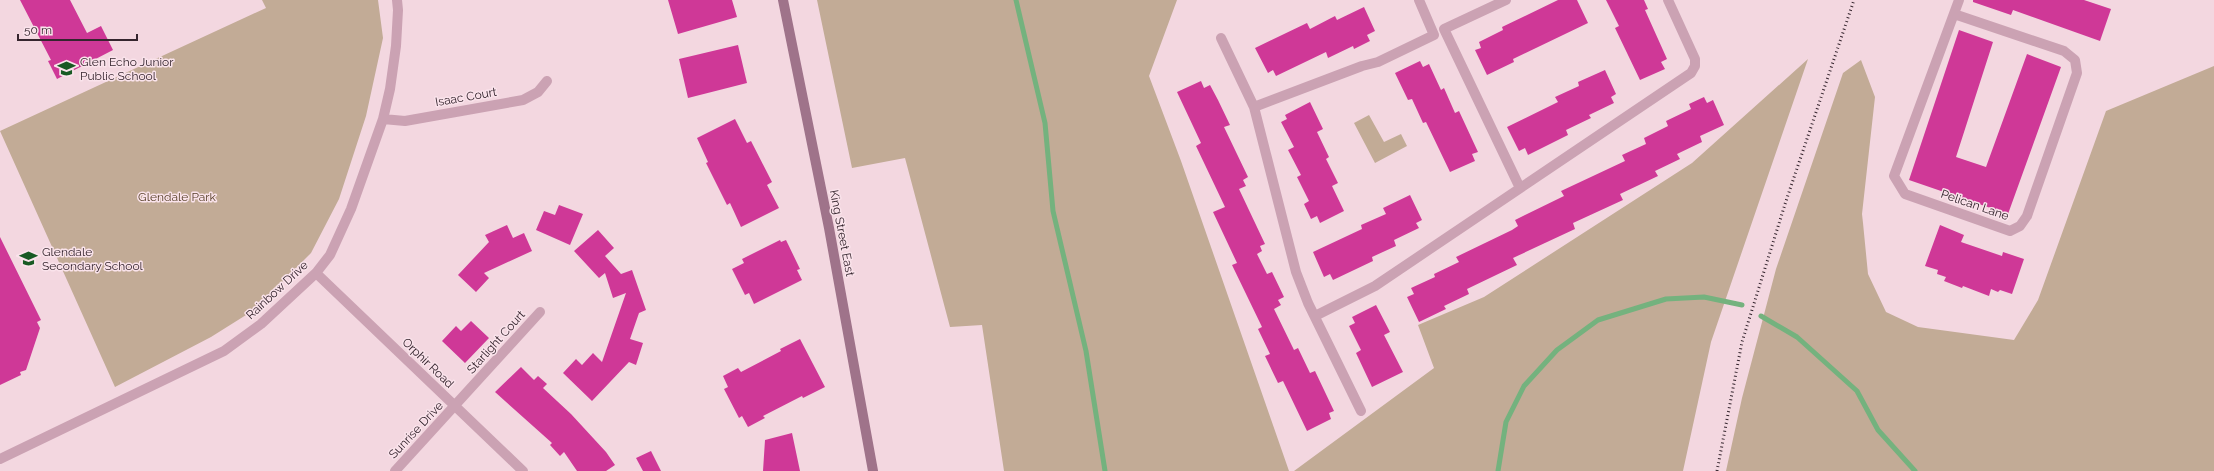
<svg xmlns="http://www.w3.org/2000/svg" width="2214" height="471" font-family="Raleway,sans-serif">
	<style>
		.green { fill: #c2ab96 }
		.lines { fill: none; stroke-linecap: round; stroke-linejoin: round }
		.stream { stroke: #74b27e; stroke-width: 5 }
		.building { fill: #cf3897 }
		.minor { stroke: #cba2b3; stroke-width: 10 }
		.secondary { stroke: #9f738a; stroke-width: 10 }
		.rail { stroke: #35252e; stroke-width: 3; stroke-dasharray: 1 3; stroke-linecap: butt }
		.labels { text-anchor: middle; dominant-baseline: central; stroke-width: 3; stroke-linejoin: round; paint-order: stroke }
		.poi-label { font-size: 12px; fill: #35252e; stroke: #fae3eb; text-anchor: start }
		.street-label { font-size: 12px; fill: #35252e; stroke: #fae3eb }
		.park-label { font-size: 12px; fill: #553e27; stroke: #fae3eb }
	</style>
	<rect width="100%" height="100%" fill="#f3d7e0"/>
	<path class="green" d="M262,0H378L383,38L366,116L339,199L311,253L254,310L211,337L115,387L0,131L266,8Z
		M817,0H1177L1149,76L1181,161L1289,471H1004L982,325L950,327L905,158L852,168Z
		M1808,59L1711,342L1683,471H1294L1434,368L1418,325L1484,297L1692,163Z
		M1861,60L1875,97L1862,214L1863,223L1868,274L1886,312L1918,327L2014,340L2038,300L2106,111L2214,66V471H1726L1742,398L1776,269L1843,73Z
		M1369,115L1384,142L1401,134L1407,146L1375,163L1354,123Z"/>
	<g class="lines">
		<path class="stream" d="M1016,0L1045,123L1053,211L1086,351L1105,471
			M1761,316L1797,337L1857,391L1878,430L1915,471
			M1498,471L1506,422L1524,386L1557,350L1598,320L1666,299L1704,297L1742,305"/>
	</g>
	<path class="building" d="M20,0H70L87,33L101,26L113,50L57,79L48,61L51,60Z
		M668,0H732L737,17L678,34Z
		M1558,0H1577L1588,23L1513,59L1514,62L1487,75L1475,50L1481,48L1479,42L1503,30L1502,27Z
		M1606,0H1644L1648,9L1645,10L1667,59L1661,62L1665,69L1640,80L1615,28L1619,26Z
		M1973,0H2084L2111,9L2100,41L2013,10L2011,15L1973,2Z
		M1364,7L1375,31L1367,35L1370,41L1354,49L1353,46L1328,58L1326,52L1276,76L1273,70L1268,73L1255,48L1307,23L1310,29L1335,16L1337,20Z
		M1959,30L1993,42L1956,157L1986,167L2027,54L2061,67L2008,214L1909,180Z
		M738,45L747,83L688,98L679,59Z
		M1420,61L1423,67L1429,64L1441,90L1444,88L1455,113L1459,111L1478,152L1472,154L1475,161L1450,172L1426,122L1423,123L1412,99L1408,100L1395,73Z
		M1605,70L1616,94L1611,97L1614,103L1589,115L1591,118L1566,130L1568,135L1528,155L1525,148L1519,151L1507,127L1558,102L1555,97L1579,86L1578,82Z
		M1201,81L1204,88L1210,85L1218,100L1230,125L1224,127L1248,177L1243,180L1246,186L1239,189L1265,244L1260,246L1262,251L1257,254L1267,274L1272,272L1284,297L1278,300L1281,305L1274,309L1294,350L1298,348L1310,373L1315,371L1334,411L1329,413L1331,419L1307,431L1283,381L1278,383L1265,356L1270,354L1258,329L1262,327L1232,265L1237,263L1213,212L1225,207L1196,146L1201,143L1177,92Z
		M1704,97L1707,103L1713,100L1724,125L1700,136L1702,142L1677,154L1680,159L1655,171L1658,176L1620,194L1623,200L1573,223L1575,229L1513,258L1517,265L1467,289L1469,294L1444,306L1446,309L1419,322L1407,297L1414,294L1411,288L1435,277L1434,274L1459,262L1456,257L1512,230L1518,226L1515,220L1564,196L1561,191L1625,161L1622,155L1646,144L1644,138L1668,126L1666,121L1691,109L1689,104Z
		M1310,102L1323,129L1317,132L1329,157L1326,159L1338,183L1332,186L1344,211L1320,223L1317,216L1311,219L1304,204L1309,201L1297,177L1301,175L1288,150L1294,147L1281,122L1287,119L1285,115Z
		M735,119L747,143L751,141L772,182L767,185L779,208L741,227L730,203L727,205L706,163L708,162L697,138Z
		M1410,195L1422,220L1416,223L1419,228L1394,240L1396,246L1372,257L1373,261L1333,280L1330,274L1324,277L1313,252L1362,229L1361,225L1386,214L1383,208Z
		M559,205L583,214L570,245L536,230L544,211L555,215Z
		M507,225L513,238L524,233L532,251L484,273L489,278L476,292L458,275L489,242L485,235Z
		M1940,225L1964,235L1961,242L2002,256L2003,252L2024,259L2012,294L2000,290L1998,292L1991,289L1989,296L1963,286L1962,288L1944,281L1946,277L1937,274L1938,270L1925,266Z
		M598,230L614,248L605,256L621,274L632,270L646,310L639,313L630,339L643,343L636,365L629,362L592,401L563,373L576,359L582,365L593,353L602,362L626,293L613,298L605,273L599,278L574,251Z
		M0,237L41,320L37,322L40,328L26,370L20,372L21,375L0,385Z
		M780,240L781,242L786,240L800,269L797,270L802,280L754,304L749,293L745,295L732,269L744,263L742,259Z
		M1376,305L1390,332L1384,335L1403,372L1372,387L1356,353L1361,350L1349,326L1355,323L1352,317Z
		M471,321L489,338L465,363L442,341L456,326L461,331Z
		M800,339L825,387L803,398L802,396L763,416L765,418L748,427L742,416L739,418L724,389L728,387L723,376L738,368L741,372L781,351L780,349Z
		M521,367L534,380L538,376L547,384L543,388L571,414L606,452L615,465L606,471H577L564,452L560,456L550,445L552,443L495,392Z
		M792,433L800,471H763L765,440Z
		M651,451L661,471H643L636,458Z"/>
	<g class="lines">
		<path class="minor" d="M1506,0L1444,29L1520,188
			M1954,14L2064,51L2075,60L2077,73L2027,216L2020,226L2010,231L1905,194L1894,176L1959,0
			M1221,38L1254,107L1296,272L1308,303L1361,411
			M1254,107L1362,66L1378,62L1434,35L1419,0
			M383,119L405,121L523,100L538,92L547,81
			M316,273L523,471
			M1315,316L1375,286L1691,73L1695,66V59L1668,0
			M0,459L224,351L261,324L316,273L330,255L351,209L383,119L390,89L396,46L398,10L397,0
			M395,471L540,312"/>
		<path class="secondary" d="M783,0L829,228L873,471"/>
		<path class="rail" d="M1717,471L1742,342L1786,201L1854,0"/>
	</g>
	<defs>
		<symbol id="school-bare" viewBox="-9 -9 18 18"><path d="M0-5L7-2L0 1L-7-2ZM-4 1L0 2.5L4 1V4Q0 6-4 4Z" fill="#185a24" stroke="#fae3eb" stroke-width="2.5" paint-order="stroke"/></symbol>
	</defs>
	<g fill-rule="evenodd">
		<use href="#school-bare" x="54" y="56" width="25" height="25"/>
		<use href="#school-bare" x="16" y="246" width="25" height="25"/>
	</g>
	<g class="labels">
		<g class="poi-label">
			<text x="80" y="62">Glen Echo Junior<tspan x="80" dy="14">Public School</tspan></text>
			<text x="42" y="252">Glendale<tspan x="42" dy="14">Secondary School</tspan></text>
		</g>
		<g class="street-label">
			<text transform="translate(466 97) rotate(-10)">Isaac Court</text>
			<text transform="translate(1975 205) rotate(19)">Pelican Lane</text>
			<text transform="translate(842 233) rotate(79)">King Street East</text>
			<text transform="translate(277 290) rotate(-43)">Rainbow Drive</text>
			<text transform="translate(496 342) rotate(-48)">Starlight Court</text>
			<text transform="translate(428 363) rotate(44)">Orphir Road</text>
			<text transform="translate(416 430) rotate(-47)">Sunrise Drive</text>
		</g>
		<g class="park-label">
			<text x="177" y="197">Glendale Park</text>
		</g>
	</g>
	<path d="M18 34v6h119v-6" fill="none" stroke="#35252e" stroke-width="2"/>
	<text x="24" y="34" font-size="12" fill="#35252e" stroke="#fae3eb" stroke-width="3" paint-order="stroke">50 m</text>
</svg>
